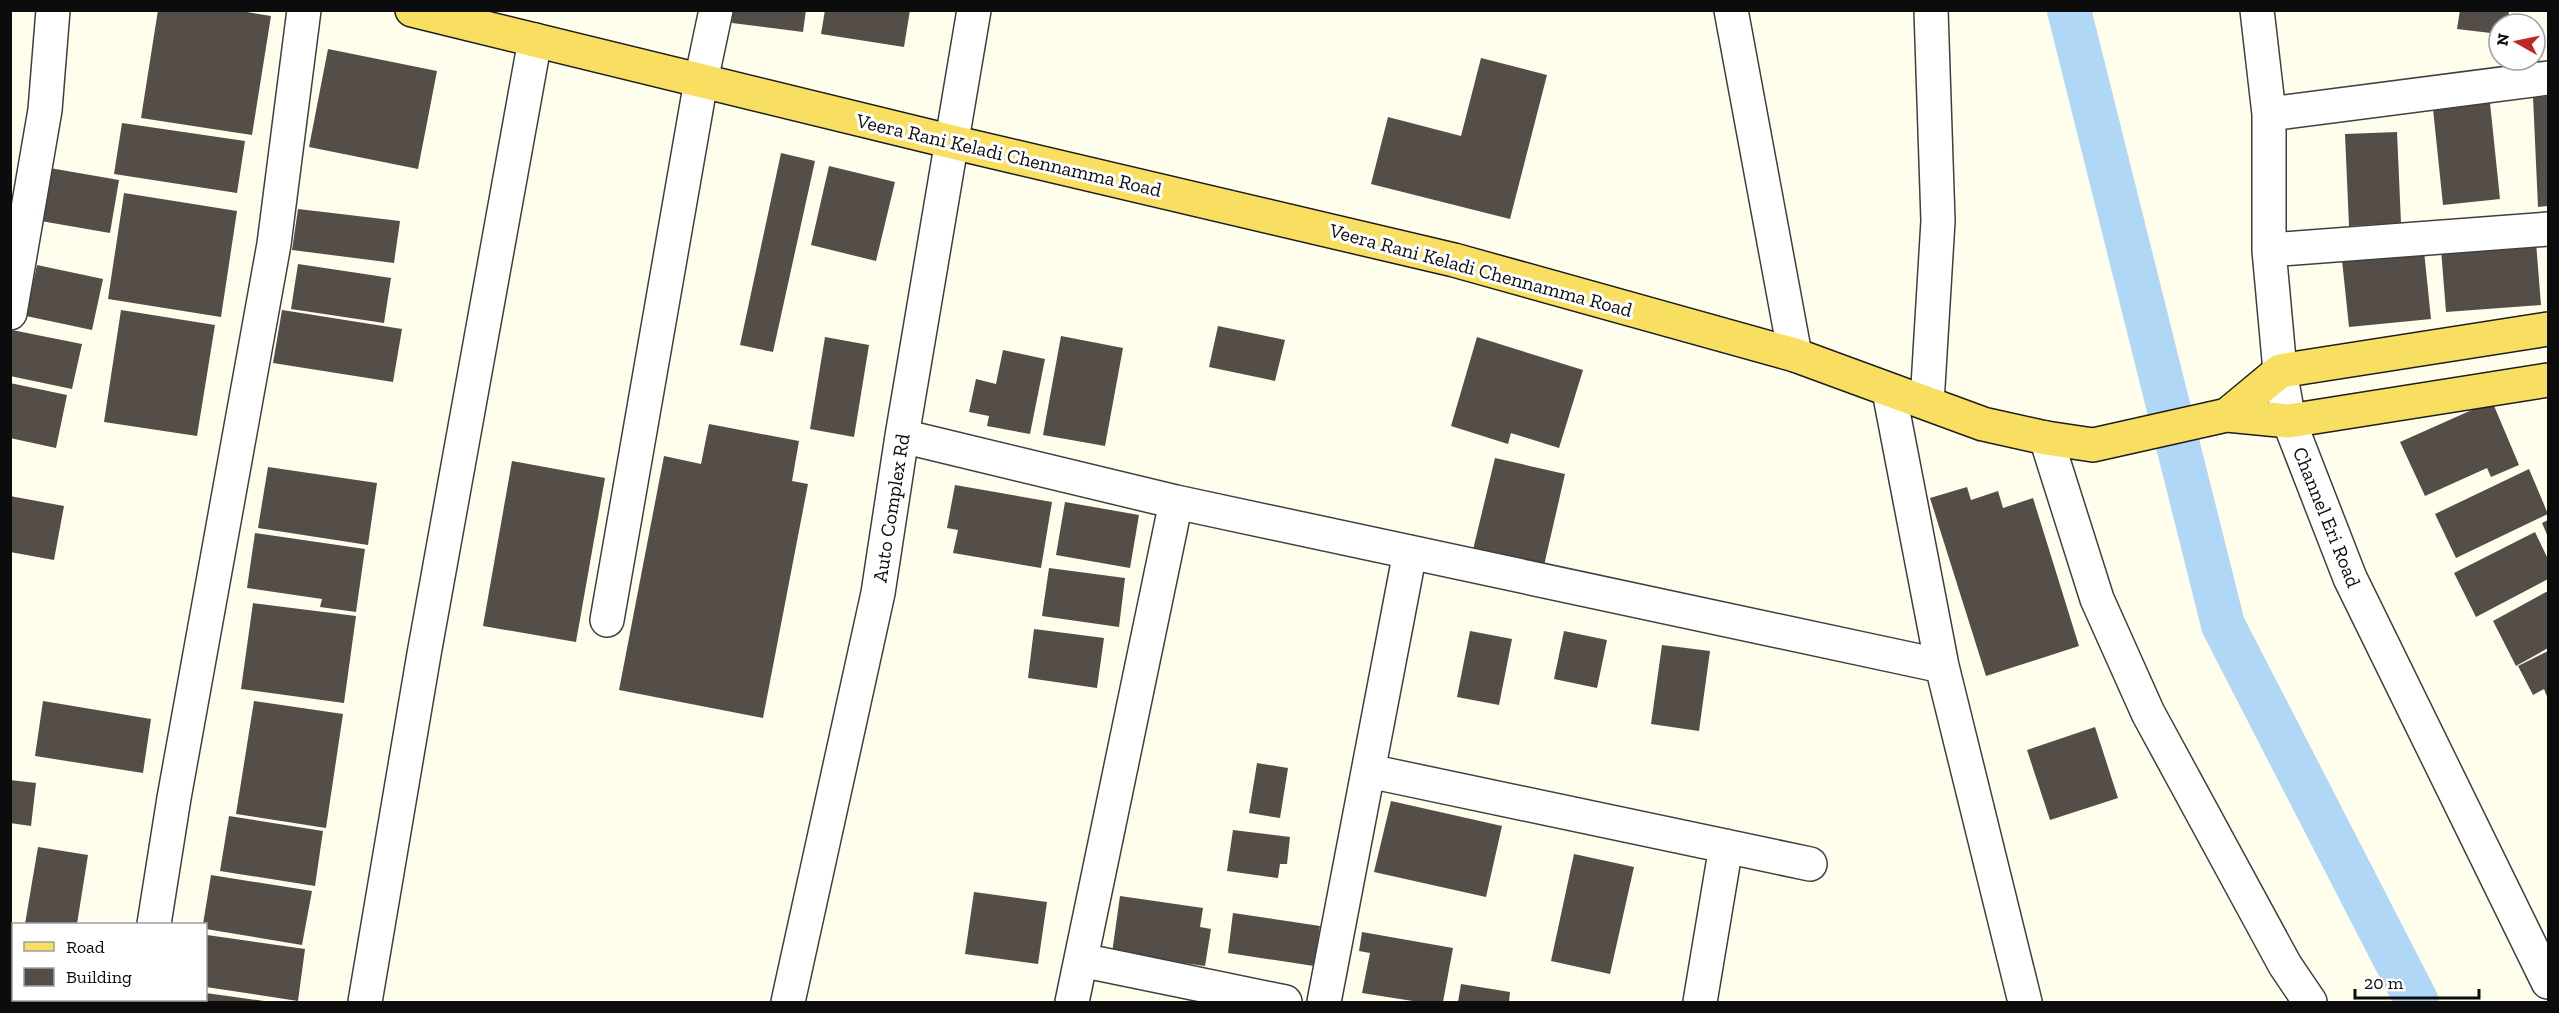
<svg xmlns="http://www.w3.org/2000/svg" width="2559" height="1013" font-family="'Zilla Slab',serif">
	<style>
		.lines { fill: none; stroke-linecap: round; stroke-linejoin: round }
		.canal { stroke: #b0d7f6; stroke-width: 44 }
		.building { fill: #554e48 }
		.minor-casing { stroke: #3f3f3f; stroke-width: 36 }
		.major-casing { stroke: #1d1d1d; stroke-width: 36 }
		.minor { stroke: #fff; stroke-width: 33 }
		.major { stroke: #f9df61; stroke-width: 33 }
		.labels { text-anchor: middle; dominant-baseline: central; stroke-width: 6; stroke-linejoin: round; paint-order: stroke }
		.street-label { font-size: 20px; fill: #0c0c0c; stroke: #fff }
	</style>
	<rect width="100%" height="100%" fill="#fffdeb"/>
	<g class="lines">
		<path class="canal" d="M2069,10L2223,625L2417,1002"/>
	</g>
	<path class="building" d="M158,10H235L271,16L252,135L141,118Z
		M733,10H806L803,32L732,23Z
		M825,10H910L904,47L821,34Z
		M2460,10H2509L2508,24H2499V34L2457,29Z
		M328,49L437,71L418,169L309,147Z
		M1481,58L1547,75L1510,219L1371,184L1388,117L1461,136Z
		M2548,96V206L2538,207L2533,97Z
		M2490,103L2500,199L2443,205L2433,109Z
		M122,123L245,141L237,193L114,174Z
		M2397,132L2401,223L2349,226L2345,134Z
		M781,153L815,161L773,352L740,345Z
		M829,166L895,182L876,261L811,245Z
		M44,167L119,180L110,233L35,220Z
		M124,193L237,211L221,317L108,299Z
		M298,209L400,221L394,263L292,250Z
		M2536,242L2541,305L2446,312L2441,249Z
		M2424,251L2431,319L2349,327L2342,260Z
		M298,264L391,278L384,323L291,309Z
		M37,265L103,279L92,330L26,316Z
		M121,310L215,325L197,436L104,422Z
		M282,310L402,329L393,382L273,363Z
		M1218,326L1285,340L1275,381L1209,367Z
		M12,330L82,344L72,389L10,376Z
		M1061,336L1123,348L1105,446L1043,435Z
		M825,337L869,345L854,437L810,429Z
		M1477,337L1583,370L1559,448L1511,433L1508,444L1451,426Z
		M1003,350L1045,359L1030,434L987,426L989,416L969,412L976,379L996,384Z
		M10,383L67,395L56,448L10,438Z
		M2492,401L2519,465L2491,477L2487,468L2425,496L2400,442Z
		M709,424L799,441L792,481L808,484L763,718L619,690L664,456L701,464Z
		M1495,458L1565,474L1543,570L1472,554Z
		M512,461L605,478L576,642L483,626Z
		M268,467L377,483L368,545L258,528Z
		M2529,469L2548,514L2456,558L2435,514Z
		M955,485L1052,502L1041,568L953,553L958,530L947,528Z
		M1967,487L1971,500L1998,491L2003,508L2033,498L2079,646L1986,676L1930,498Z
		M10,496L64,506L54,560L10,552Z
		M1065,502L1139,515L1130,568L1056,555Z
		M2548,520V537L2542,523Z
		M2535,532L2548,559V579L2476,617L2454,573Z
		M255,533L365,549L356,612L320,607L322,599L247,588Z
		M1049,568L1125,578L1119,627L1042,616Z
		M2548,591V648L2516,666L2493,621Z
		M253,603L356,616L344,703L241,689Z
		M1034,629L1104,638L1097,688L1028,678Z
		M1470,631L1512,639L1499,705L1457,697Z
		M1564,631L1607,640L1597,688L1554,679Z
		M1662,645L1710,651L1699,731L1651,724Z
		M2548,651V699L2544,689L2533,695L2518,666Z
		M43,701L151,719L143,773L35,756Z
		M254,701L343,714L326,828L236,814Z
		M2095,727L2118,798L2050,820L2027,750Z
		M1257,763L1288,768L1280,818L1249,813Z
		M10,780L36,783L31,826L10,823Z
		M1391,801L1502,826L1486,897L1374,872Z
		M229,816L323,831L315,886L220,871Z
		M1233,830L1290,837L1287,864H1280L1278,878L1227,871Z
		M38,847L88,855L77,924H25Z
		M1574,854L1634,867L1610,974L1551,961Z
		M211,875L312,891L302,945L206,929V924H203Z
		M974,892L1047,902L1038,964L965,954Z
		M1120,896L1203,908L1200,927L1211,929L1205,966L1112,953Z
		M1233,913L1320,926L1314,966L1228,953Z
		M1362,932L1453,948L1443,1002H1419L1362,993L1370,953L1359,951Z
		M207,935L305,949L298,1001L206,987Z
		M1461,984L1510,992L1509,1002H1458Z
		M206,993L264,1001L263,1002H201V1000H206Z"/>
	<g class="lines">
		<defs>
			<path id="minor" d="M1731,10L1795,355
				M2257,10L2269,114V250L2280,371L2289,421L2350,578L2548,982
				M2269,114L2548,78
				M2269,250L2548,229
				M10,313L45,110L53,10
				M1889,391L1942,666L2025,1002
				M1927,403L1938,221L1931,10
				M902,436L1176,502L1942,666
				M2046,438L2097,599L2148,713L2285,965L2310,1002
				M607,620L701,81L716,10
				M1369,771L1810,864
				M154,924L174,798L274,244L304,10
				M1081,960L1285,1002
				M141,1002L142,1000
				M365,1002L424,654L535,40
				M788,1002L878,593L902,436L974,10
				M1072,1002L1176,502
				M1324,1002L1410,552
				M1700,1002L1726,846"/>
			<path id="major" d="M412,10L969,146L1454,260L1795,355L1983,424L2046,438L2093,445L2227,415L2289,421L2548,380
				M2227,415L2280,371L2548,329"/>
		</defs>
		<use href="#minor" class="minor-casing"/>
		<use href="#major" class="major-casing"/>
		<use href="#minor" class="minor"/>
		<use href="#major" class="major"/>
	</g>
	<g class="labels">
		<g class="street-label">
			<text transform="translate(1009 155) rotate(13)">Veera Rani Keladi Chennamma Road</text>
			<text transform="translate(1481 270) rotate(15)">Veera Rani Keladi Chennamma Road</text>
			<text transform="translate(891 508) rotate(-81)">Auto Complex Rd</text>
			<text transform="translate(2327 517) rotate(68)">Channel Eri Road</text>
		</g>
	</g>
	<rect width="2559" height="1013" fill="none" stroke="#0c0c0c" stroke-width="24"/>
	<rect x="12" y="923" width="195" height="78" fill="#ffffff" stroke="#9e9e9e" stroke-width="1.5"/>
	<rect x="24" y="942" width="30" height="9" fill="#f9df61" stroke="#9e9e9e" stroke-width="1.5"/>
	<text x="66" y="953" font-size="18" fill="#0c0c0c">Road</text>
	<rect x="24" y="968" width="30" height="18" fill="#554e48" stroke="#9e9e9e" stroke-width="1.5"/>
	<text x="66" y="983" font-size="18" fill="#0c0c0c">Building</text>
	<g transform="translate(2517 42) rotate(279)"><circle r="28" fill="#ffffff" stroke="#9e9e9e" stroke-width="1.5"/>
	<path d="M0-4.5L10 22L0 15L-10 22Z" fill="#bc2924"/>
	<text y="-9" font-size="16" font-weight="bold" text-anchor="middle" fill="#0c0c0c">N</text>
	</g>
	<path d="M2355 989v9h124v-9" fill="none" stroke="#0c0c0c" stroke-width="3"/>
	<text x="2364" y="989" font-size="18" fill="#0c0c0c" stroke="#ffffff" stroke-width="4.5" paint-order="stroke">20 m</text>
</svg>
